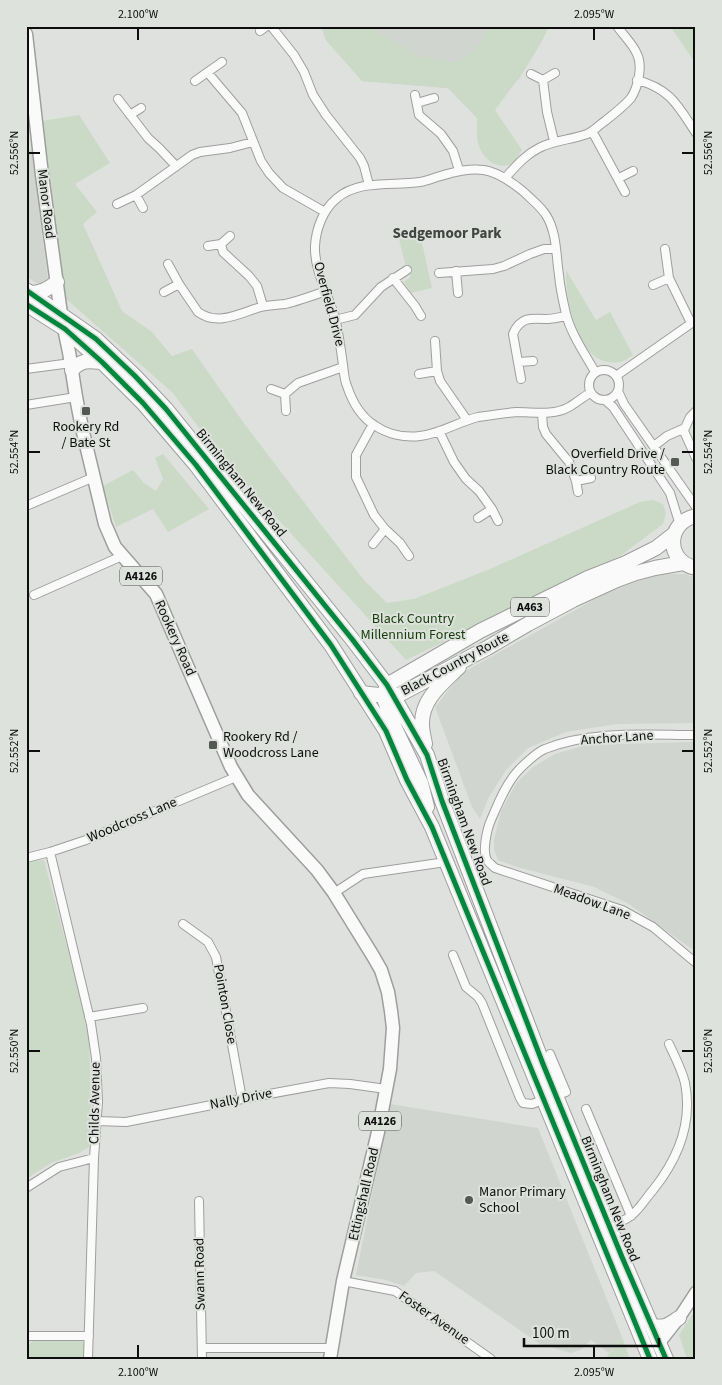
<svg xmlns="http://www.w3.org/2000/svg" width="722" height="1385" font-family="'Source Sans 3',sans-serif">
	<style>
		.built { fill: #d0d6cf }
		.green { fill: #cadac6 }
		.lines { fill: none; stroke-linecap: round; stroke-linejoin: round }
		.street-casing { stroke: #9e9f9d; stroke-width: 10 }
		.secondary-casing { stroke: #9e9f9d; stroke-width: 14 }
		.primary-casing { stroke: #9e9f9d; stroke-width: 15 }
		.highway-casing { stroke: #9e9f9d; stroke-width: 16 }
		.street { stroke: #fafafa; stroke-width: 8 }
		.secondary { stroke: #fafafa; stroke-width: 11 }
		.primary { stroke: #fafafa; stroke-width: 12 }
		.highway { stroke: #fafafa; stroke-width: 14 }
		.cycleway-casing { stroke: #dee2dd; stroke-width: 8 }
		.cycleway { stroke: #00873e; stroke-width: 5 }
		.ticks { fill: none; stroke: #0d0e0d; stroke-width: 2 }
		.poi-dot { fill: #565856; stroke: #dee2dd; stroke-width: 2 }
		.labels { text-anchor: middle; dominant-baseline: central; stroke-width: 4; stroke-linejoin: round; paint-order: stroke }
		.shield { fill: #dee2dd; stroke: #4c4e4b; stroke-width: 1 }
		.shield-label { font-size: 12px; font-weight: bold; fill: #0d0e0d }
		.street-label { font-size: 14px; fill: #0d0e0d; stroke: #dee2dd }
		.poi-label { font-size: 14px; fill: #0d0e0d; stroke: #dee2dd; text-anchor: start }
		.park-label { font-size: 14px; fill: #133b08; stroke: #dee2dd }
		.neighbourhood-label { font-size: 15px; font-weight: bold; fill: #424541; stroke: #dee2dd }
		.neatline { fill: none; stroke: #0d0e0d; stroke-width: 2 }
		.ticks-label { font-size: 12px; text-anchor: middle; fill: #0d0e0d }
	</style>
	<rect width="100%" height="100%" fill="#dfe1de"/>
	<path class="built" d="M321,26H549L542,41L519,79L477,118L448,88L362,81L326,40Z
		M32,150L48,281L42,284L36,283L26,276V152Z
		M657,574H686L696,578V723L617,724L566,732L528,748L506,770L488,799L480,819L472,807L435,707L462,673L604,594Z
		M694,742L696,744V952L629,904L594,887L517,867L498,860L494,850V840L501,811L517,782L533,767L555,754L586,745Z
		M390,1104L538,1128L622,1337L609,1353L591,1340L582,1349L571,1353L540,1344L434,1271L416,1273L404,1286L386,1280L356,1275Z"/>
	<path class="green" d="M321,26H369L417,56L457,62L474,52L490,26H549C535,57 515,83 495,110L522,150C519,154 516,160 512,163C498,172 483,158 479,146C476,138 477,126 477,118L448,88L362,81L326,40Z
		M670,26H696V64Z
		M79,115L110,163L75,184L97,212L83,224L122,311L152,332L172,356L192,349L243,422L316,518L364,580L387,603L414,599L490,569L640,502L653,500L663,504L666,513L663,524L620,556L406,660L216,451L173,393L65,298L42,121Z
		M420,234L432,288L411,293L404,282L410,277L411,268L406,267L399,239Z
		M566,270L596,320L610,312L633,355C628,358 624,362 619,362C578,370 565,298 566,270Z
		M163,454L209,509L168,532L153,509L116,527L103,486L133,470L144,483L156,491L163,479L155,458Z
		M44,860L87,1022L89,1035L92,1139L89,1147L79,1153L51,1163L26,1179V862Z
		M696,1309V1359H687L679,1335Z
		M622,1337L630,1359H605Z
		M34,1340L82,1341L84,1344V1359H26L28,1345Z"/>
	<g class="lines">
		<defs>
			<path id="street" d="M271,26L294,55L304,72L313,95L326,115L360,158L364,166L369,185
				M260,31L267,26
				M208,73L242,113L261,161L269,173L283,188L325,212
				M531,74L543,80L547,112L554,141
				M543,80L555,73
				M637,80C671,89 678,106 696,133
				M195,81L222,62
				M415,95L419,115L441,134L453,151L459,170
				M118,99L148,138L160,149L176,166
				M417,103L434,98
				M130,115L141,108
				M592,131L625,192
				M505,178C516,166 525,155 539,148C554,140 571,140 587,134C594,131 599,125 605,121C614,114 624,106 631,98C638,87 643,66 637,54C633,44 623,35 617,26
				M619,178L633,171
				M136,195L143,208
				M117,204L136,195L192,155L200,152L230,148L253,142
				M221,244L223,252L249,276L257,286L263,306
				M208,246L221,244L230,236
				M665,249L669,278L691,323
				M168,264L179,284L198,312C218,327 242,312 261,307C269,305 277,305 285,304C298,301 312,296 326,291
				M456,271L458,293
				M439,273L493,269L504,266L530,254L544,249H556
				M393,278L415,306L421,316
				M653,285L669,278
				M164,292L179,284
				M335,320L355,315L381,287L407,270
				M435,341L437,371L440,381L467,420
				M519,362L533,361
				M26,369L71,363
				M589 385a15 15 0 1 1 30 0a15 15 0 1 1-30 0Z
				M419,374L437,371
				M616,376L696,320
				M521,379L513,334C520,317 531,318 546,319C553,319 560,317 566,316
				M271,389L285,394
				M618,391L624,404L696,507
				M590,393C583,397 576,403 569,407C553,416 534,412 517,412C504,413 491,415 478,417C458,422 440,434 420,436C404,438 387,434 374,425C360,416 352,401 347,386C344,379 344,372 343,365C341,350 339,336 336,322C330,297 314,272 315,246C316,229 323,210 336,199C358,179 393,186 420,182C426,181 431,179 437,177C477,165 492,165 525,193C532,200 541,207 546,215C557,232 556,256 559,275C560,288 563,301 566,314C571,334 585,354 595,372
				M605,400L613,407L670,493L680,525
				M26,405L76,397
				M286,411L285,394L298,383L343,367
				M542,413L543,427L546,434L569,462L576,481L578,492
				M373,424L356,455V477L374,515L385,529L400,543L409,556
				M683,429L696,458
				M439,431L454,462L466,479L479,491L492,509L478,518
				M654,446L667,436L685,428L690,417L696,411
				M576,481L591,478
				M26,506L94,477
				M492,509L498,521
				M373,544L385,529
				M34,595L122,556
				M696,735C648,735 591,730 545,749C537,752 522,766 516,773C505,786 498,804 491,820C487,829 482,851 487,860C489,863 493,866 495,868L622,910L653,927L696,963
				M50,852L91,1024L96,1058L98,1102L94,1158L88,1359
				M26,858L50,852L86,840L236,777
				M334,893L363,874L446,862
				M183,924L208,942L216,957L242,1099
				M453,955L466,987L478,997L482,1003L520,1098L523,1103L532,1104L566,1092L550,1054
				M89,1017L143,1008
				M586,1109L631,1216
				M97,1121L126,1122L242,1099L329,1083L350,1084L386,1089
				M26,1188L59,1167L94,1158
				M199,1201L202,1359
				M610,1227C617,1223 627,1220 633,1214C641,1207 646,1198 653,1190C677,1160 693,1124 685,1083C682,1070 675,1057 669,1044
				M343,1281L395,1291L491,1359
				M26,1337L29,1336H89
				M202,1348H331"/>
			<path id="secondary" d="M660,1342L679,1318L696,1292"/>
			<path id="primary" d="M26,34L42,175L61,314L69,352L76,397L82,428L105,524L115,547L156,594L231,767L248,795L317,870L334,893L373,956L381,970L388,992L391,1011L393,1028L390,1069L378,1132L343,1281L330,1359"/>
			<path id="highway" d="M26,290L96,339L135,376L166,409L352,639L387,685L427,755L442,801L543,1064L622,1257L666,1359
				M30,293C41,293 48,289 57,282
				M26,304L65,329L102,362L143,403L196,465L331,645L386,731L407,780L432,827L650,1359
				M72,370C82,359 89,361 102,362
				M696,516C666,522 665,562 696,568
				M387,685L480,631L588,578L626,563L656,548L674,534
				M386,688L383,696L395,728L421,783L427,807
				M361,693L395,697L487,648L528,624L573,600L617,580L636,573L655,568L683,563
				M425,744C424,738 422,731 422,725C421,699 443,683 459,667
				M652,1326C666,1328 668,1325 679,1318"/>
		</defs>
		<use href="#street" class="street-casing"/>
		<use href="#secondary" class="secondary-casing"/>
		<use href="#primary" class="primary-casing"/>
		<use href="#highway" class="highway-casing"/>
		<use href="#street" class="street"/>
		<use href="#secondary" class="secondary"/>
		<use href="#primary" class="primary"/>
		<use href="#highway" class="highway"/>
		<defs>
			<path id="cycleway" d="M26,290L96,339L135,376L166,409L352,639L387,685L427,755L442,801L543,1064L622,1257L666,1359
				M26,304L65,329L102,362L143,403L196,465L331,645L386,731L407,780L432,827L650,1359"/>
		</defs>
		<use href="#cycleway" class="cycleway-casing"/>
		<use href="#cycleway" class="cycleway"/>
	</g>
	<path class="ticks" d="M138,28V40M594,28V40M28,153H40M682,153H694M28,452H40M682,452H694M28,751H40M682,751H694M28,1051H40M682,1051H694M138,1345V1358M594,1345V1358"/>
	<g class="poi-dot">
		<rect x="81" y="406" width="10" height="10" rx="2.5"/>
		<rect x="670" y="457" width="10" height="10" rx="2.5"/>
		<rect x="208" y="740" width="10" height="10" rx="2.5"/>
		<circle cx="469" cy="1200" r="5"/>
	</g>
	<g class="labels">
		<g class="shield">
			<rect x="120" y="566.5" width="42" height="19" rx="4"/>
			<rect x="511" y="597.5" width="38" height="19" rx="4"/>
			<rect x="359" y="1111.5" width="42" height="19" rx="4"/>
		</g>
		<g class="shield-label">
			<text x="141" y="576">A4126</text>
			<text x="530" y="607">A463</text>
			<text x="380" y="1121">A4126</text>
		</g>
		<g class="street-label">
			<text transform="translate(46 204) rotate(83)">Manor Road</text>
			<text transform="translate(329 304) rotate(75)">Overfield Drive</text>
			<text transform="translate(241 483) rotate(51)">Birmingham New Road</text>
			<text transform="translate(175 638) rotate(66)">Rookery Road</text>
			<text transform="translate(455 664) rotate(-28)">Black Country Route</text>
			<text transform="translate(617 738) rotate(-4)">Anchor Lane</text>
			<text transform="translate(132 820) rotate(-23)">Woodcross Lane</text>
			<text transform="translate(464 822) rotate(70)">Birmingham New Road</text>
			<text transform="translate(592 902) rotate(20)">Meadow Lane</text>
			<text transform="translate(225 1004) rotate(80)">Pointon Close</text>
			<text transform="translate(241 1099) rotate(-11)">Nally Drive</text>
			<text transform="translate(95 1103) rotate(-89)">Childs Avenue</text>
			<text transform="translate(364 1194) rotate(-77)">Ettingshall Road</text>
			<text transform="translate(610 1199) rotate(68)">Birmingham New Road</text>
			<text transform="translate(200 1274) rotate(-91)">Swann Road</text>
			<text transform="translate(434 1318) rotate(35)">Foster Avenue</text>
		</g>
		<g class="poi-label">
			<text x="86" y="427" text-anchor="middle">Rookery Rd<tspan x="86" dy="16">/ Bate St</tspan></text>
			<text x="665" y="454" text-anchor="end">Overfield Drive /<tspan x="665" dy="16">Black Country Route</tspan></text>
			<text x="223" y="737">Rookery Rd /<tspan x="223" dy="16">Woodcross Lane</tspan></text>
			<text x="479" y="1192">Manor Primary<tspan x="479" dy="16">School</tspan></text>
		</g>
		<g class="park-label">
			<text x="413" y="619">Black Country<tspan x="413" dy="16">Millennium Forest</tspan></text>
		</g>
		<g class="neighbourhood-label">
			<text x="447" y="233">Sedgemoor Park</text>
		</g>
	</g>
	<rect width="722" height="1385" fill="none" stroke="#dee2dd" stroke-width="55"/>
	<path d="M524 1338v8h135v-8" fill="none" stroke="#0d0e0d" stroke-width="2.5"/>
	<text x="532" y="1338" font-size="15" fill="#0d0e0d" stroke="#dee2dd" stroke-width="4" paint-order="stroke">100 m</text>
	<rect x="28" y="28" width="666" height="1330" class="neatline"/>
	<g class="ticks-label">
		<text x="138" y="18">2.100°W</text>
		<text x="594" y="18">2.095°W</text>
		<text transform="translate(14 153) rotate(-90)" y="4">52.556°N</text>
		<text transform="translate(708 153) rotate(-90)" y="4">52.556°N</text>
		<text transform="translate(14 452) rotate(-90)" y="4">52.554°N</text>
		<text transform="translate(708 452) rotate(-90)" y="4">52.554°N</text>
		<text transform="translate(14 751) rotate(-90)" y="4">52.552°N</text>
		<text transform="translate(708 751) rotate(-90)" y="4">52.552°N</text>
		<text transform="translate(14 1051) rotate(-90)" y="4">52.550°N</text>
		<text transform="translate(708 1051) rotate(-90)" y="4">52.550°N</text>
		<text x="138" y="1376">2.100°W</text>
		<text x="594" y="1376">2.095°W</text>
	</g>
</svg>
